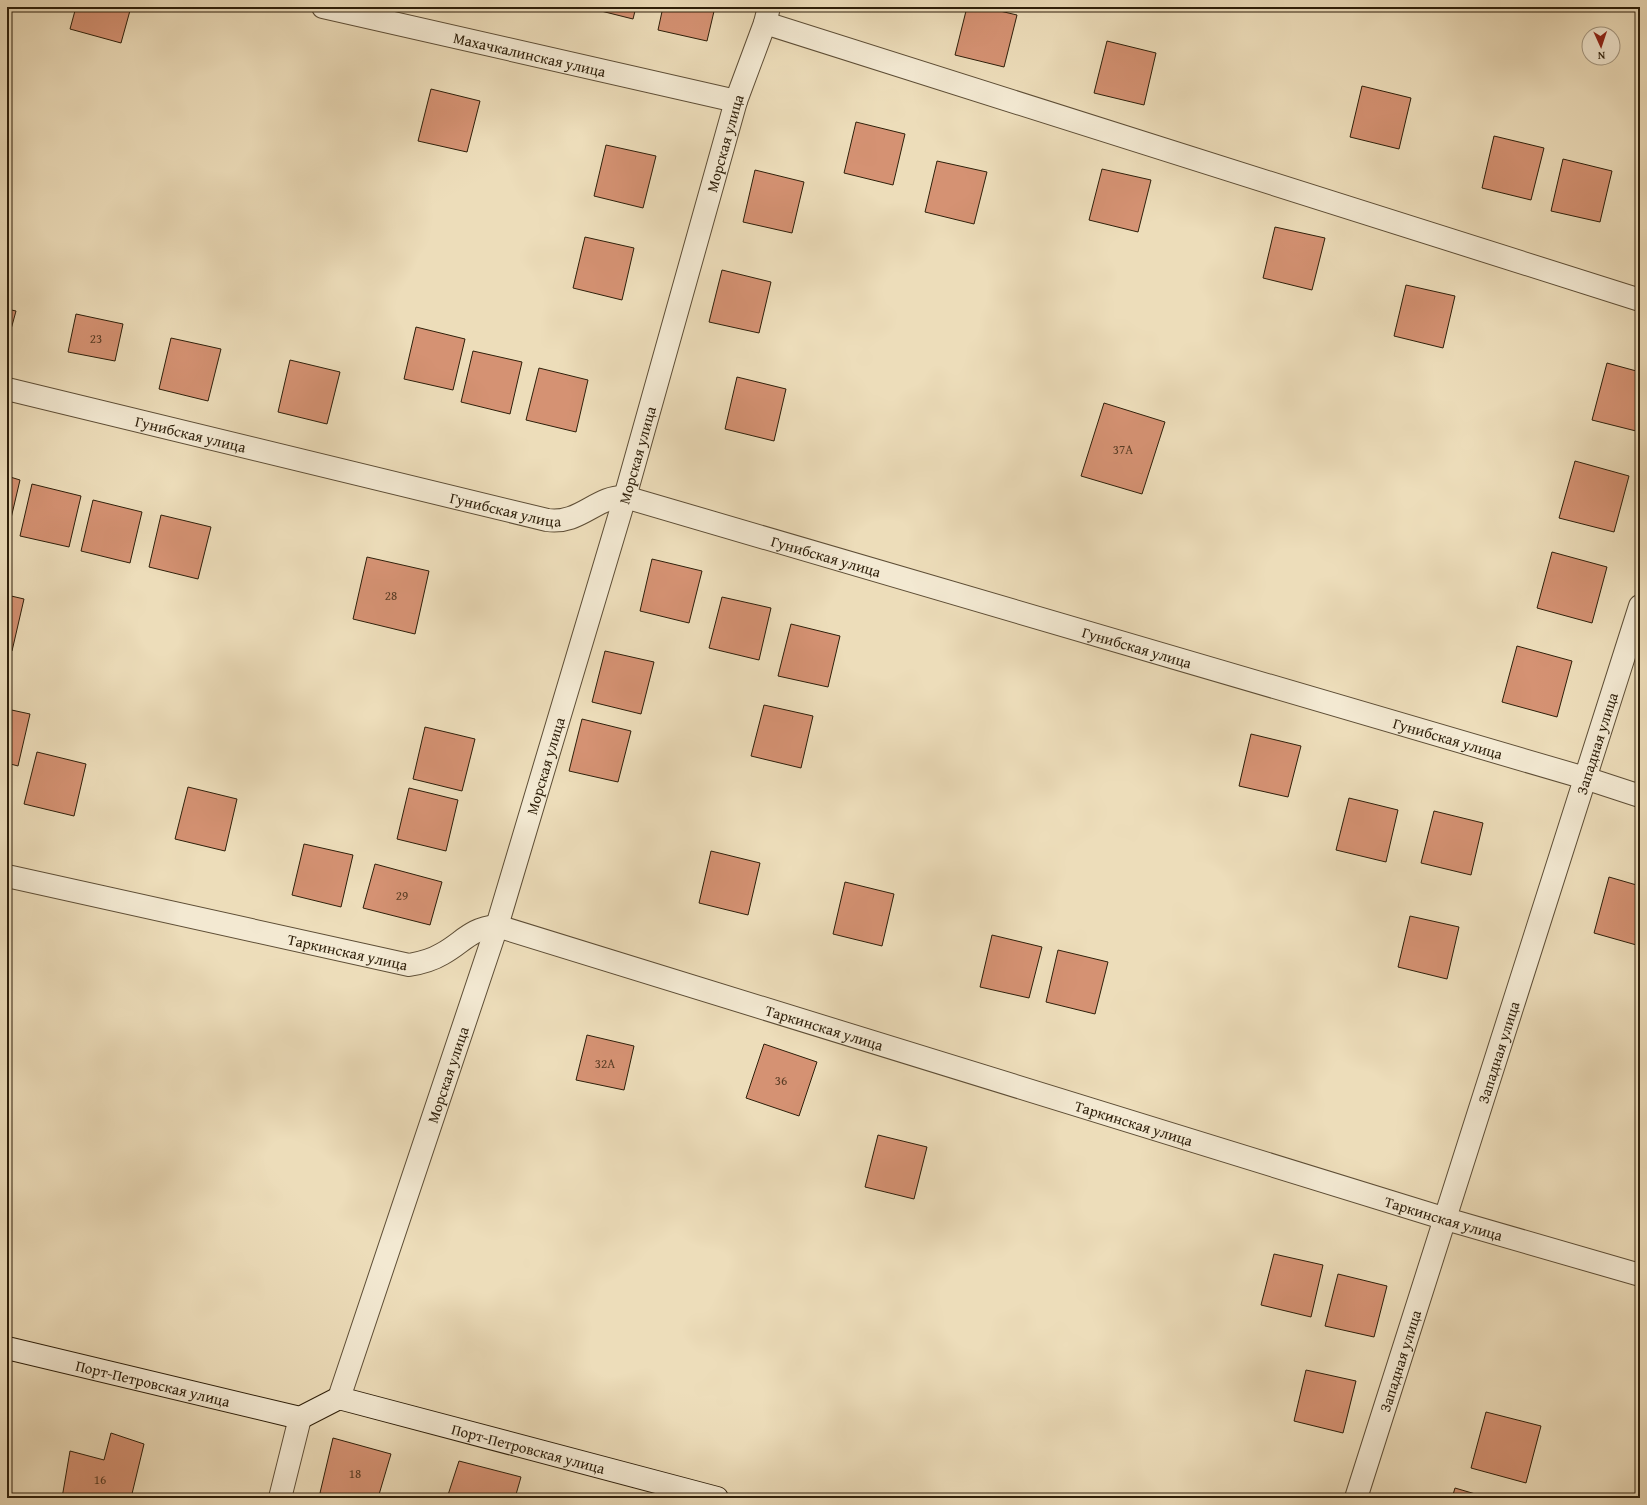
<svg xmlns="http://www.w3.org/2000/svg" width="1647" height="1505" font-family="'Gentium Book Plus',serif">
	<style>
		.building { fill: #d59273; stroke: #2e1f0a }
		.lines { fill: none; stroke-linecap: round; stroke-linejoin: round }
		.street-casing { stroke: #5e4e36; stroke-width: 24 }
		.secondary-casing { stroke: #2e1f0a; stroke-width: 24 }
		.street { stroke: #f3e9d2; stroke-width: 22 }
		.secondary { stroke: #f3e9d2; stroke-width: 22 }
		.labels { text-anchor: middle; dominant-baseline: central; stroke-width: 3; stroke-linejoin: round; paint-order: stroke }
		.number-label { font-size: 13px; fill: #583c24 }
		.street-label { font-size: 15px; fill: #2e1f0a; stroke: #f3e9d2 }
	</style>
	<rect width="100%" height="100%" fill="#edddba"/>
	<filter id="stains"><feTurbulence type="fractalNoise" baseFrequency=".005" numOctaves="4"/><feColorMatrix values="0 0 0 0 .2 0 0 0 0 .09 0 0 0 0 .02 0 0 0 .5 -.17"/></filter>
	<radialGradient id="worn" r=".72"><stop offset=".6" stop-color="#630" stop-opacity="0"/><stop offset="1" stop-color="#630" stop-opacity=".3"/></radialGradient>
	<path class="building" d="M76,7H131L121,43L70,29Z
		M585,7H636L633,19Z
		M663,7H715L707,41L658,30Z
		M967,7H983L1017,15L1004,67L955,55Z
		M1107,41L1156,53L1144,105L1094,93Z
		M1362,86L1411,98L1399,149L1350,137Z
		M431,89L480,101L467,152L418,141Z
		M856,122L905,134L893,185L844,173Z
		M1494,136L1544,148L1531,200L1482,188Z
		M606,145L656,156L643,208L594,196Z
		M1563,159L1612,171L1600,222L1551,211Z
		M937,161L987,172L974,224L925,212Z
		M1102,169L1151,180L1138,232L1089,220Z
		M755,170L804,182L792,233L743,222Z
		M1275,227L1325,238L1312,290L1263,278Z
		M585,237L634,248L622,300L573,288Z
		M722,270L771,282L759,333L709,322Z
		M1406,285L1455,296L1443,348L1394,336Z
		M7,309L16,311L7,344Z
		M76,314L123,324L115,361L68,352Z
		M416,327L465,339L453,390L404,379Z
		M171,338L221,349L208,401L159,389Z
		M473,351L522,362L510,414L461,402Z
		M290,360L340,372L327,424L278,412Z
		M1607,363L1640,372V432L1592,420Z
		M539,368L588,380L576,432L526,420Z
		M737,377L786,389L774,441L725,429Z
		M1104,403L1165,422L1142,494L1081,476Z
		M1575,461L1629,476L1614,532L1559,518Z
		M7,476L20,480L8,531H7Z
		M32,484L81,496L69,547L20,536Z
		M93,500L142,512L130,563L81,551Z
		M161,515L211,527L198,579L149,567Z
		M1552,552L1607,567L1592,623L1537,608Z
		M367,557L429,571L415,634L353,619Z
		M652,559L702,571L689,623L640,611Z
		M7,595L24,599L12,651L7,650Z
		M722,597L771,608L759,660L709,648Z
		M791,624L840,636L828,687L778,676Z
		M1517,646L1572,661L1557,717L1502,702Z
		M605,651L654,662L641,714L592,702Z
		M764,705L813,716L801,768L751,756Z
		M7,709L30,714L18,766L7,763Z
		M582,719L631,731L618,782L569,771Z
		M425,727L475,739L462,791L413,779Z
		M1251,734L1301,746L1288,797L1239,786Z
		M37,752L86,764L74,816L24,804Z
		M188,787L237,799L225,851L175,839Z
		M409,788L458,800L446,851L397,839Z
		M1349,798L1398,810L1386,862L1336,850Z
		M1434,811L1483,823L1471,875L1421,863Z
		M304,844L353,855L341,907L292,895Z
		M711,851L760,863L748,915L699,903Z
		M375,864L442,882L430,925L363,908Z
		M1609,877L1640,886V946L1594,933Z
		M845,882L894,894L882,946L833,934Z
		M1410,916L1459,927L1447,979L1398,967Z
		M992,935L1042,947L1029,998L980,987Z
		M1058,950L1108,962L1095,1014L1046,1002Z
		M587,1035L634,1046L624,1090L576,1080Z
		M764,1044L817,1062L799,1116L746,1098Z
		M878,1135L927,1147L914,1199L865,1187Z
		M1274,1254L1323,1265L1311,1317L1261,1305Z
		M1338,1274L1387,1286L1374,1337L1325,1326Z
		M1306,1370L1356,1381L1343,1433L1294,1421Z
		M1486,1412L1541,1426L1526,1483L1471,1468Z
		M111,1433L144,1444L131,1498H62L70,1451L104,1460Z
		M333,1438L391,1454L378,1498H338L320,1493Z
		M459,1461L521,1477L515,1498H447Z
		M1455,1488L1489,1498H1452Z"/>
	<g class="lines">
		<defs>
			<g id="street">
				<path id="s1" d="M323,7L736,101"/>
				<path d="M765,23L1640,300"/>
				<path id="s2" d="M7,389L547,520C580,525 597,495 625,497L1585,778L1640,796"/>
				<path id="s3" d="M7,876L409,965C421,963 432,960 442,954C464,942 469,929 497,926L1446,1219L1640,1275"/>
				<path id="s4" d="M339,1398L497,926L625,497L736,101L765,23L769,7"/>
				<path d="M280,1498L300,1418"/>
				<path id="s5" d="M1356,1498L1640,606"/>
			</g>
			<g id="secondary">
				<path id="s6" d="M7,1348L300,1418L339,1398L717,1498"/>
			</g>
		</defs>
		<use href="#street" class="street-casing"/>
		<use href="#secondary" class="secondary-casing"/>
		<use href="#street" class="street"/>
		<use href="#secondary" class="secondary"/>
	</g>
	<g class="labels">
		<g class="number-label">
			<text x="96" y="338">23</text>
			<text x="1123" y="449">37А</text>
			<text x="391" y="595">28</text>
			<text x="402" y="895">29</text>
			<text x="605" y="1063">32А</text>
			<text x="781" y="1080">36</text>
			<text x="355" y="1473">18</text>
			<text x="100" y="1479">16</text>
		</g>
		<g class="street-label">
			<text stroke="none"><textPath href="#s1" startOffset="212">Махачкалинская улица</textPath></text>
			<text stroke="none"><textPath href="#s4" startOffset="1313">Морская улица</textPath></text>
			<text stroke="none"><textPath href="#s2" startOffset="189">Гунибская улица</textPath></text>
			<text stroke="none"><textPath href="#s4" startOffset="989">Морская улица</textPath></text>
			<text stroke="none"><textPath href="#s2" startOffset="513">Гунибская улица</textPath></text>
			<text stroke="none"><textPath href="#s2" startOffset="848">Гунибская улица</textPath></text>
			<text stroke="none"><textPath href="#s2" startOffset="1172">Гунибская улица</textPath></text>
			<text stroke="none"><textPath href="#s2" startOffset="1496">Гунибская улица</textPath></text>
			<text stroke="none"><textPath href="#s5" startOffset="792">Западная улица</textPath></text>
			<text stroke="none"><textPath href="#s4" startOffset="665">Морская улица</textPath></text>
			<text stroke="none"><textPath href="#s3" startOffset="349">Таркинская улица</textPath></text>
			<text stroke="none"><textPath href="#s3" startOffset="852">Таркинская улица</textPath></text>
			<text stroke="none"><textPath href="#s5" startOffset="468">Западная улица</textPath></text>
			<text stroke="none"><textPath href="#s4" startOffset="341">Морская улица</textPath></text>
			<text stroke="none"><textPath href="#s3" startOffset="1176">Таркинская улица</textPath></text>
			<text stroke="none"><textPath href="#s3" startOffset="1500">Таркинская улица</textPath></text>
			<text stroke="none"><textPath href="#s5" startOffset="144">Западная улица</textPath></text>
			<text stroke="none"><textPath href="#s6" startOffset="150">Порт-Петровская улица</textPath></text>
			<text stroke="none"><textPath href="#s6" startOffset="541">Порт-Петровская улица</textPath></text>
		</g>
	</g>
	<rect width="1647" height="1505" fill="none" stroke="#edddba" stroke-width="24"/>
	<rect x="8" y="8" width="1631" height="1489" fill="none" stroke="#2e1f0a" stroke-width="2"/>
	<rect x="12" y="12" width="1623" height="1481" fill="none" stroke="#2e1f0a"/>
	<g transform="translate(1601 46) rotate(177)"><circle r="19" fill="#f3e9d2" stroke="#a49882"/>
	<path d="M0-3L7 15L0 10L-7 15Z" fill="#8f2418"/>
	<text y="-6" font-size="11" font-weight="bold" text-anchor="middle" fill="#2e1f0a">N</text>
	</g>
	<rect width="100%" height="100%" filter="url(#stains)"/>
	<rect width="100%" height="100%" fill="url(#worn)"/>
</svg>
